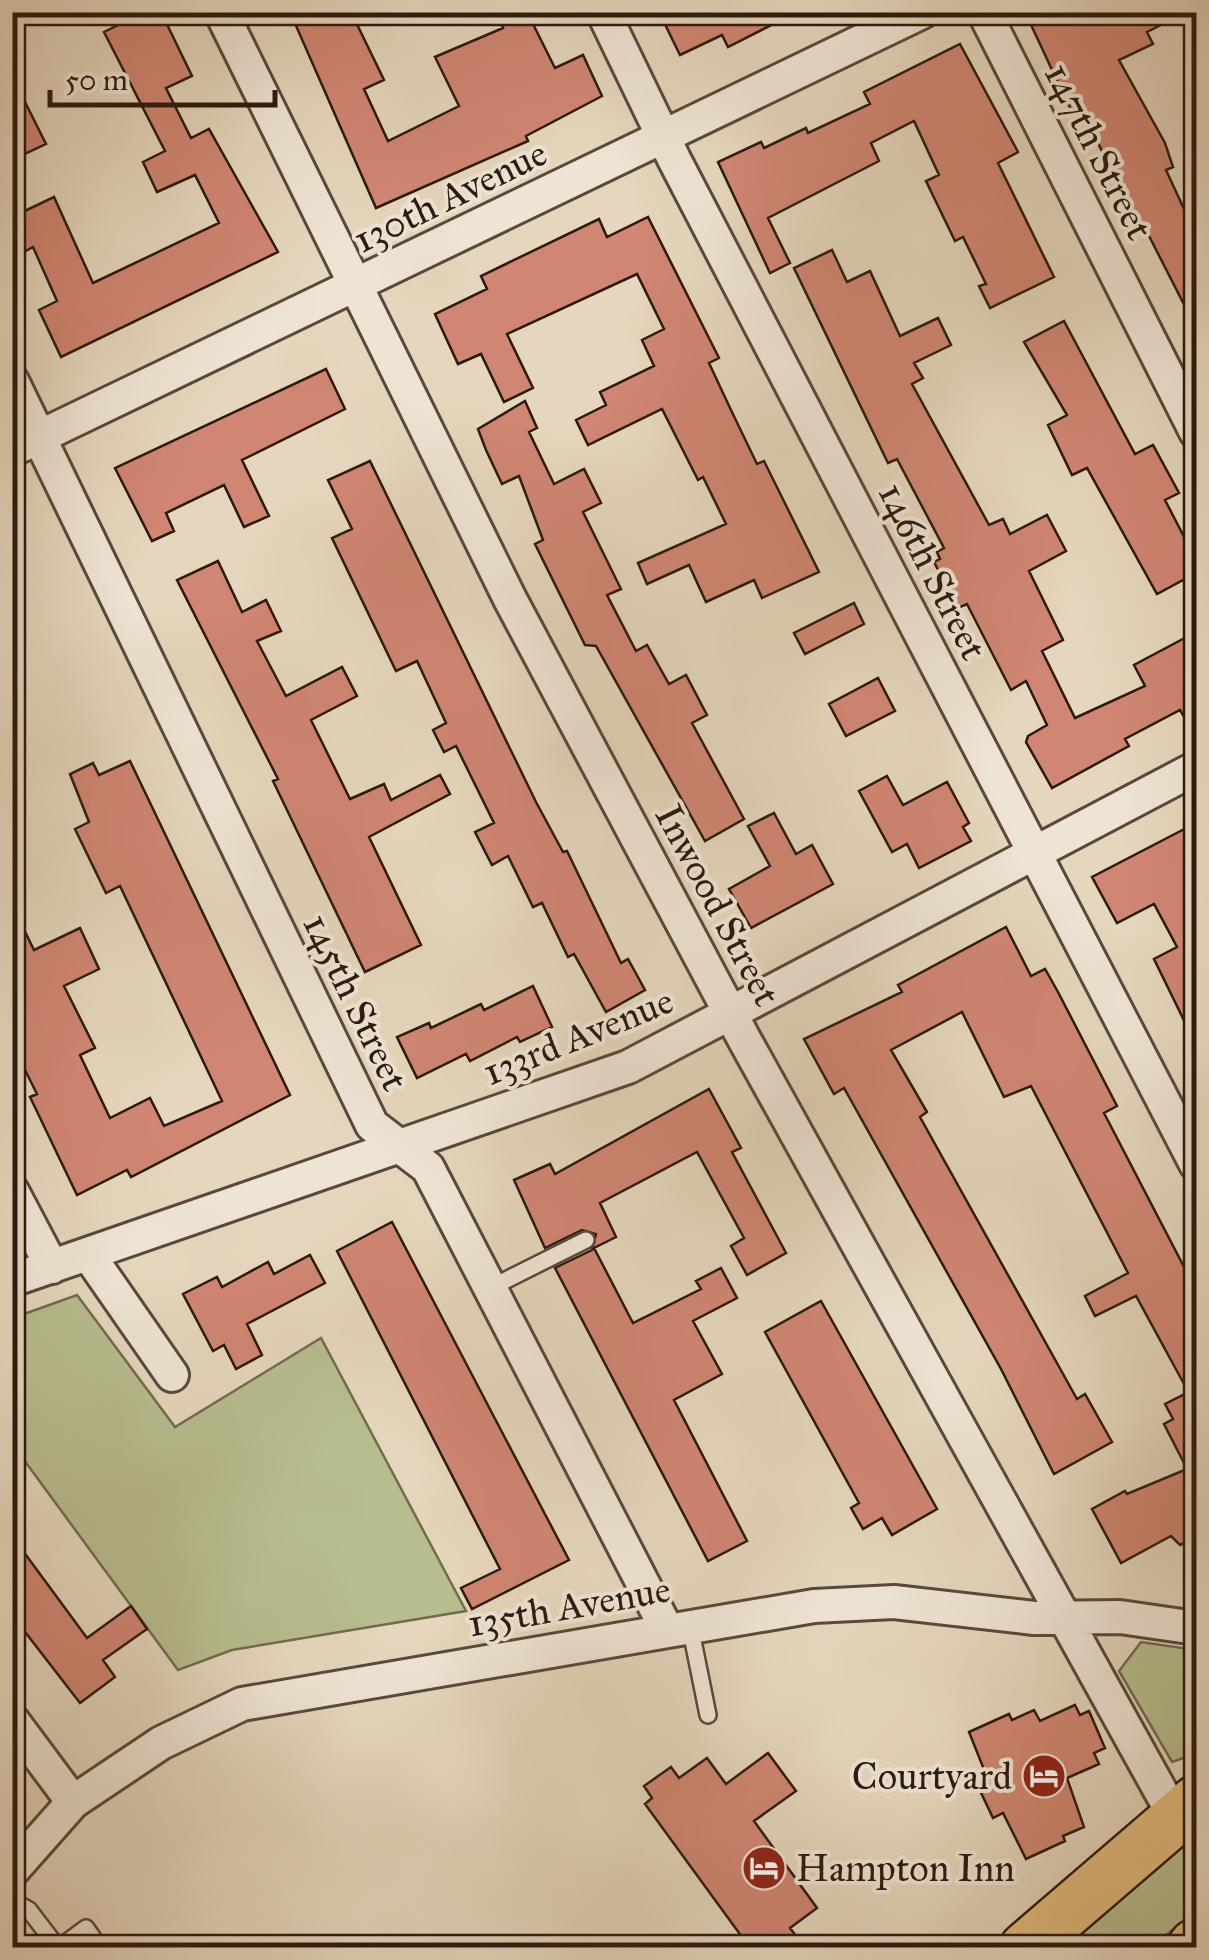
<svg xmlns="http://www.w3.org/2000/svg" width="1209" height="1960" font-family="'IM FELL Great Primer',serif">
	<style>
		.green { fill: #b8bd8e; stroke: #726b50; stroke-width: 2.5 }
		.building { fill: #d08672; stroke: #2c1911; stroke-width: 2.5 }
		.lines { fill: none; stroke-linecap: round; stroke-linejoin: round }
		.lane-casing { stroke: #5a483c; stroke-width: 20 }
		.street-casing { stroke: #5a483c; stroke-width: 38 }
		.primary-casing { stroke: #2c1911; stroke-width: 55 }
		.highway-casing { stroke: #2c1911; stroke-width: 60 }
		.lane { stroke: #eee4d4; stroke-width: 15 }
		.street { stroke: #eee4d4; stroke-width: 32 }
		.primary { stroke: #e2bb7e; stroke-width: 50 }
		.highway { stroke: #e2bb7e; stroke-width: 55 }
		.labels { text-anchor: middle; dominant-baseline: central; stroke-width: 8; stroke-linejoin: round; paint-order: stroke }
		.street-label { font-size: 38px; fill: #2c1911; stroke: #eee4d4 }
		.poi-label { font-size: 38px; fill: #2c1911; stroke: #eee4d4; text-anchor: end }
	</style>
	<rect width="100%" height="100%" fill="#e5d6bd"/>
	<filter id="stains"><feTurbulence type="fractalNoise" baseFrequency=".002" numOctaves="4"/><feColorMatrix values="0 0 0 0 .2 0 0 0 0 .09 0 0 0 0 .02 0 0 0 .5 -.17"/></filter>
	<radialGradient id="worn" r=".72"><stop offset=".6" stop-color="#630" stop-opacity="0"/><stop offset="1" stop-color="#630" stop-opacity=".3"/></radialGradient>
	<path class="green" d="M77,1295L175,1427L321,1338L466,1611L232,1650L178,1670L13,1445V1318Z
		M1141,1642L1196,1650V1761L1192,1755L1172,1762L1119,1671Z
		M1196,1829V1912L1150,1947L1058,1948Z"/>
	<path class="building" d="M145,12H161L192,76L166,88L191,138L209,129L278,252L61,357L39,310L57,301L33,247L24,252L12,217L54,197L93,283L219,223L195,175L157,192L143,162L165,151L104,32Z
		M290,12H351L384,80L364,89L388,141L459,106L435,57L503,28L496,12H527L555,68L583,55L602,96L526,136L528,141L376,208Z
		M659,12H797L728,47L722,35L680,55Z
		M1025,12H1187L1147,32L1153,44L1119,60L1165,143L1173,167L1166,170L1196,235V328L1147,232L1142,235L1087,120L1079,124L1068,104Z
		M960,44L1018,152L998,163L1054,277L990,308L979,286L986,284L963,237L955,241L926,181L939,175L914,121L871,143L879,161L768,218L790,263L770,273L718,162L761,142L764,148L806,128L808,133L870,104L864,92Z
		M12,76L46,144L12,160Z
		M648,217L719,358L709,363L730,408L757,464L764,461L819,572L762,598L754,580L706,602L689,565L647,584L638,563L726,524L703,477L698,480L662,409L588,445L576,420L606,405L600,392L654,366L642,340L664,329L637,274L507,334L533,388L504,402L481,354L458,364L435,314L487,289L481,276L599,219L607,237Z
		M832,250L847,282L870,271L900,336L938,318L951,345L914,363L923,378L912,384L989,525L1003,519L1010,534L1047,515L1066,551L1029,571L1063,640L1042,651L1075,718L1145,686L1134,665L1196,632V738L1180,710L1125,739L1129,746L1052,788L1026,742L1028,736L1047,725L1026,681L1011,690L967,604L958,608L934,562L940,559L937,552L944,548L897,459L888,463L794,268Z
		M1064,321L1135,454L1153,445L1179,493L1165,500L1196,560V573L1157,594L1087,468L1072,475L1048,425L1067,415L1024,342Z
		M326,369L345,409L242,460L269,516L244,527L224,485L166,513L174,531L152,541L115,468Z
		M525,401L537,428L529,432L554,484L584,469L601,503L583,512L621,589L607,595L636,651L647,645L669,684L686,675L707,715L692,723L744,819L705,841L596,646L585,645L535,544L543,540L519,476L502,484L486,450L478,429Z
		M370,461L536,802L563,852L567,851L621,963L628,959L645,990L606,1012L574,954L568,957L542,903L533,907L508,856L492,865L475,832L494,823L456,746L444,752L433,730L446,723L417,661L396,671L332,538L352,529L328,480Z
		M218,561L242,612L266,600L281,631L257,641L286,696L342,667L357,696L311,720L350,799L384,784L391,800L440,775L450,794L369,837L421,945L365,972L273,781L278,779L177,580Z
		M854,603L864,624L805,654L794,633Z
		M878,678L895,711L846,736L829,704Z
		M130,761L290,1095L131,1177L127,1170L77,1195L30,1097L37,1094L12,1044V905L34,950L80,928L99,969L64,986L95,1048L80,1055L110,1118L150,1098L164,1126L222,1101L120,886L106,893L75,829L89,822L70,774L93,763L99,775Z
		M887,776L903,805L947,782L969,823L963,827L971,841L919,868L907,844L892,852L859,791Z
		M774,813L796,854L812,845L833,884L751,928L729,889L770,866L748,826Z
		M1196,823V1045L1154,959L1177,947L1154,904L1117,923L1092,877Z
		M1006,927L1031,976L1045,969L1058,992L1117,1106L1104,1113L1196,1290V1406L1136,1296L1095,1316L1085,1296L1128,1273L1031,1086L1004,1097L962,1012L891,1050L927,1112L920,1117L1077,1399L1085,1394L1112,1442L1054,1474L1001,1369L844,1088L834,1094L804,1039L902,992L898,985Z
		M533,986L552,1027L520,1042L517,1037L470,1061L466,1054L417,1078L397,1037L429,1023L431,1028L481,1004L484,1010Z
		M709,1089L741,1148L732,1152L786,1253L747,1275L731,1246L744,1238L697,1152L600,1203L616,1237L594,1248L633,1323L701,1289L696,1281L721,1268L737,1298L693,1321L722,1374L674,1400L747,1541L708,1561L555,1268L592,1250L596,1234L582,1230L545,1248L514,1180L550,1164L555,1174Z
		M392,1222L569,1560L472,1609L461,1588L500,1569L337,1251Z
		M310,1255L325,1283L247,1324L262,1355L236,1369L224,1345L213,1351L183,1294L217,1277L222,1287L268,1262L274,1274Z
		M821,1301L937,1509L892,1535L882,1518L863,1529L851,1508L859,1503L765,1332Z
		M1185,1394L1193,1408L1196,1406V1538L1180,1545L1171,1536L1121,1563L1092,1509L1125,1491L1127,1494L1187,1469L1164,1424L1173,1419L1165,1404Z
		M12,1536L87,1638L131,1606L147,1629L103,1660L115,1677L80,1703L12,1615Z
		M1075,1705L1080,1715L1089,1711L1105,1748L1094,1753L1099,1764L1067,1778L1084,1827L1063,1836L1065,1841L1026,1859L1003,1813L993,1818L976,1782L987,1777L969,1732L1009,1714L1012,1720L1034,1710L1040,1721Z
		M768,1753L796,1791L754,1821L817,1908L790,1928L805,1948H750L645,1804L652,1798L644,1786L671,1767L679,1778L707,1758L726,1784Z"/>
	<g class="lines">
		<defs>
			<path id="lane" d="M490,1288L586,1240
				M690,1626L708,1715
				M12,1900L29,1910L58,1948
				M59,1948L86,1928L100,1948"/>
			<path id="street" d="M221,12L510,599L743,1037L1176,1819
				M603,12L674,159L1196,1164
				M984,12L1196,432
				M12,381L372,1125L428,1168L667,1630
				M12,450L922,12
				M12,1191L52,1267
				M88,1254L172,1375
				M12,1280L628,1067L1196,768
				M12,1720L73,1802
				M12,1871L73,1802L161,1743L242,1704L814,1606L894,1602L1034,1618L1120,1617L1196,1628"/>
			<path id="primary" d="M1025,1948L1196,1801"/>
			<path id="highway" d="M1196,1948V1947"/>
		</defs>
		<use href="#lane" class="lane-casing"/>
		<use href="#street" class="street-casing"/>
		<use href="#primary" class="primary-casing"/>
		<use href="#highway" class="highway-casing"/>
		<use href="#lane" class="lane"/>
		<use href="#street" class="street"/>
		<use href="#primary" class="primary"/>
		<use href="#highway" class="highway"/>
	</g>
	<defs>
		<symbol id="hotel-disc" viewBox="-11 -11 22 22"><circle r="9.5" fill="#8f2418" stroke="#eee4d4"/><path d="M-6-4.5h1.5V1H6V5H4.5V3h-9V5H-6ZM-4 0a1.8 1.8 0 1 1 3.6 0ZM.5 0V-2.5h3Q6-2.5 6 0Z" fill="#fff"/></symbol>
	</defs>
	<g fill-rule="evenodd">
		<use href="#hotel-disc" x="1019" y="1751" width="50" height="50"/>
		<use href="#hotel-disc" x="739" y="1843" width="50" height="50"/>
	</g>
	<g class="labels">
		<g class="street-label">
			<text transform="translate(1099 151) rotate(63)">147th Street</text>
			<text transform="translate(450 196) rotate(-26)">130th Avenue</text>
			<text transform="translate(933 571) rotate(63)">146th Street</text>
			<text transform="translate(718 905) rotate(62)">Inwood Street</text>
			<text transform="translate(356 1002) rotate(64)">145th Street</text>
			<text transform="translate(578 1036) rotate(-22)">133rd Avenue</text>
			<text transform="translate(569 1606) rotate(-10)">135th Avenue</text>
		</g>
		<g class="poi-label">
			<text x="1012" y="1776">Courtyard</text>
			<text x="796" y="1868" text-anchor="start">Hampton Inn</text>
		</g>
	</g>
	<rect width="1209" height="1960" fill="none" stroke="#e5d6bd" stroke-width="50"/>
	<rect x="15" y="15" width="1179" height="1930" fill="none" stroke="#2c1911" stroke-width="5"/>
	<rect x="25" y="25" width="1159" height="1910" fill="none" stroke="#2c1911" stroke-width="2.5"/>
	<path d="M50 90v15h225v-15" fill="none" stroke="#2c1911" stroke-width="5"/>
	<text x="65" y="90" font-size="30" fill="#2c1911" stroke="#eee4d4" stroke-width="8" paint-order="stroke">50 m</text>
	<rect width="100%" height="100%" filter="url(#stains)"/>
	<rect width="100%" height="100%" fill="url(#worn)"/>
</svg>
